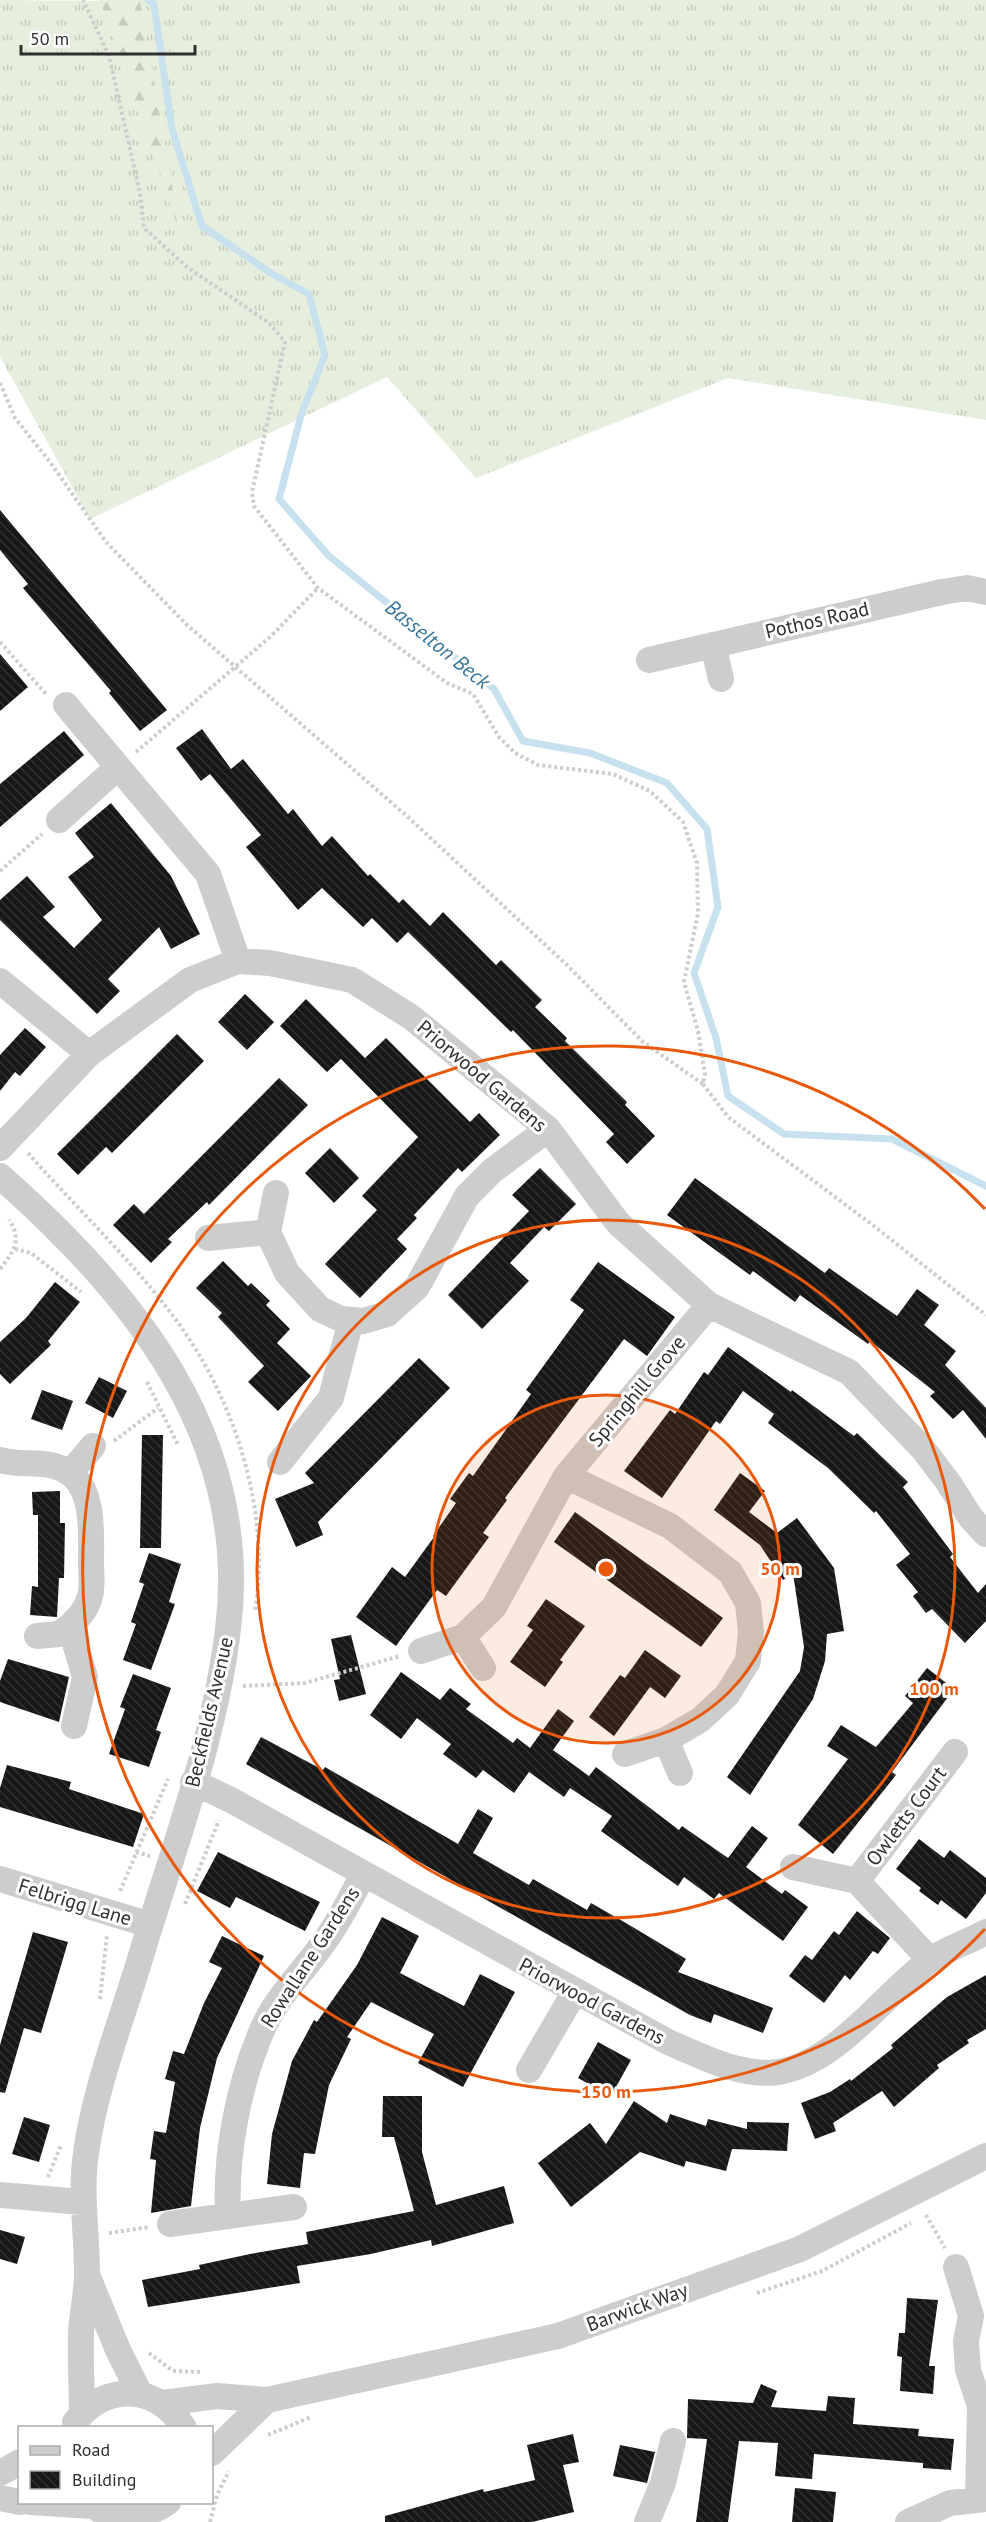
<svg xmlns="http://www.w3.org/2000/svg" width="986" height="2522" font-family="'PT Sans',sans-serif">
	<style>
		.grass { fill: url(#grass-tufts) }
		.forest { fill: url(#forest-firs) }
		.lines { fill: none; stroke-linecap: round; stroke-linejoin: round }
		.stream { stroke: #c8e1ef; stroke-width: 7 }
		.building { fill: url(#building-back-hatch) }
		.path { stroke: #cdcdcd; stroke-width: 4; stroke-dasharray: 3 3; stroke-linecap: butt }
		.minor { stroke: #cdcdcd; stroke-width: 26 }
		.ring { fill: none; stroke: #e8590c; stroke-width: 3 }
		.labels { text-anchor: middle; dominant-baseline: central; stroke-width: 6; stroke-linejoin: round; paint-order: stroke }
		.street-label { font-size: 20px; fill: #303030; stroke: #fff }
		.water-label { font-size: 21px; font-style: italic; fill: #367599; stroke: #fff }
		.centre { fill: #e8590c; stroke: #fff; stroke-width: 3 }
		.ring-label { font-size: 18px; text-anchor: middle; font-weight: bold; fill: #e8590c; stroke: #fff; stroke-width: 6; stroke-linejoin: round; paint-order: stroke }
	</style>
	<defs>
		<pattern id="grass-tufts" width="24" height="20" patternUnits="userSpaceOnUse" patternTransform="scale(1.5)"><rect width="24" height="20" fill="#e6eedd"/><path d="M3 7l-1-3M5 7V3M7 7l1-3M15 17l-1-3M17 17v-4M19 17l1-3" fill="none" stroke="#c6ccbe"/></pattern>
		<pattern id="forest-firs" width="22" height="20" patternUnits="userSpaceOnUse" patternTransform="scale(1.5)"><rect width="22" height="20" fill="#e6eedd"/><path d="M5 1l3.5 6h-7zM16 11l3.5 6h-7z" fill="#c6ccbe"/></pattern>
		<pattern id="building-back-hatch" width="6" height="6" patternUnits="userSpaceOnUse" patternTransform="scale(1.5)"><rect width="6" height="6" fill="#171717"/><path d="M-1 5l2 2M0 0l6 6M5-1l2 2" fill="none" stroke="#303030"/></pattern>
	</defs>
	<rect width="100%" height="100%" fill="#fff"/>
	<path class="grass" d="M0,0L100,1L179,228L140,0H986V420L728,378L476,478L387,377L90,519L0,357Z"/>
	<path class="forest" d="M98,0H140L180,233L100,1Z"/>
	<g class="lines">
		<path class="stream" d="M148,0L154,4L172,129L202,226L272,274L309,294L325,355L302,412L279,499L329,556L494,689L523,741L590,753L667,783L707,829L718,907L694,973L716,1038L728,1096L784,1134L892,1139L986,1186"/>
	</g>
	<path class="building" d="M0,510L167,710L140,731L109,693L111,691L23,588L28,584L0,550Z
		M0,654L28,687L0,711Z
		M202,729L231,769L243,759L288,814L293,809L322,846L332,836L368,876L370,874L399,903L403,899L430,926L443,912L496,965L501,960L542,1000L535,1007L567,1038L565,1041L627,1102L625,1105L655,1136L627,1164L606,1142L614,1134L513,1030L511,1032L408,932L397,943L372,918L363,927L322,888L298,910L246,847L261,835L210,774L201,781L176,748Z
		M64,731L84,755L0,827V784Z
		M111,803L171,876L200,934L171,949L159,927L108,979L120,991L97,1014L0,920V900L27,876L55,907L43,917L74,948L102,920L68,877L94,857L75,833Z
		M245,994L274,1022L247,1050L218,1022Z
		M306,999L365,1058L386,1038L470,1122L479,1113L500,1135L462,1172L458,1168L414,1215L417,1218L397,1239L407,1249L360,1298L325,1264L377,1210L362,1196L418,1137L341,1059L327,1072L280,1026Z
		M25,1028L46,1047L20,1076L15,1072L0,1091V1055Z
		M177,1034L204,1061L112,1153L106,1147L78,1175L57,1154Z
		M279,1078L308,1105L209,1205L207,1202L168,1239L172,1242L151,1263L113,1225L134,1204L144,1214Z
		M330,1148L359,1178L334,1203L305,1173Z
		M540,1168L576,1204L549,1231L544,1227L510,1263L529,1281L482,1329L448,1295L529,1211L512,1195Z
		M695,1178L825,1273L829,1268L897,1316L917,1289L939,1305L924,1325L956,1351L945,1365L986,1408V1439L963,1410L953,1419L930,1396L935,1392L870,1341L868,1344L800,1295L795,1302L753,1271L750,1275L667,1215Z
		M223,1261L248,1286L251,1283L270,1301L266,1305L290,1329L277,1343L311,1376L278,1411L248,1382L264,1366L218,1317L222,1313L196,1288Z
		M598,1262L675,1317L647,1356L624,1339L505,1498L507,1500L483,1533L489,1537L446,1596L437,1590L396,1646L356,1617L392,1567L405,1577L434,1537L433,1536L456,1503L450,1499L469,1473L473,1476L531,1394L526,1390L584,1310L570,1300Z
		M55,1282L80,1302L48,1341L51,1345L10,1384L0,1374V1342L26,1318Z
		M728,1347L791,1392L792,1390L854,1436L857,1433L908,1482L903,1487L953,1554L950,1557L978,1593L986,1584V1621L965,1643L932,1609L926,1613L913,1596L918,1592L896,1565L910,1554L876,1511L874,1513L828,1468L768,1423L774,1414L743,1391L720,1424L716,1421L662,1498L624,1471L670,1410L675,1414L704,1372L708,1375Z
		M419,1358L450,1388L318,1522L323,1535L296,1547L275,1499L314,1483L305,1473Z
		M99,1377L127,1391L113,1418L85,1403Z
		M42,1390L73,1401L62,1430L31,1419Z
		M142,1435H163L161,1548H140Z
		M740,1473L765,1491L749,1512L777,1533L797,1518L834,1568L844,1631L827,1634L825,1661L813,1699L750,1795L727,1777L800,1671L804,1647L793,1573L783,1580L760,1545L714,1510Z
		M60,1491V1523H65L64,1578H59L57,1617L30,1615L32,1586L38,1587V1515H33L32,1492Z
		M575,1512L723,1618L701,1647L554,1542Z
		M149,1553L181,1564L169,1602L175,1604L151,1670L123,1660L136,1624L131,1622L144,1584L139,1582Z
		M546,1599L585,1626L560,1660L563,1662L545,1687L510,1662L533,1630L527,1626Z
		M351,1635L366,1694L339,1701L334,1680L340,1679L331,1639Z
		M645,1650L681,1676L665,1698L650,1687L614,1736L589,1717L620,1675L625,1678Z
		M8,1659L69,1677L59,1722L0,1702V1681Z
		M927,1668L954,1689L892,1772L896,1775L833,1854L798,1825L848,1759L827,1746L841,1725L876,1747L913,1703L905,1696Z
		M401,1672L440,1700L450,1688L471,1704L466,1709L513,1743L517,1738L530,1748L558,1709L574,1721L553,1750L589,1776L596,1767L679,1830L682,1826L728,1858L752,1826L768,1838L746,1867L782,1894L785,1890L808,1907L783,1941L719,1893L714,1899L684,1877L678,1886L601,1831L612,1816L570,1788L564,1797L529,1772L514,1793L483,1770L476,1778L443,1754L451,1744L417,1718L401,1739L370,1715Z
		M133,1674L171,1688L156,1730L161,1732L149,1767L109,1754L125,1709L120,1707Z
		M261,1737L323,1770L325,1767L458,1844L478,1809L493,1818L473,1853L529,1885L533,1879L587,1910L591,1903L631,1926L686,1959L678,1972L773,2008L763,2033L714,2014L711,2023L690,2015L246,1764Z
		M7,1765L71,1782L69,1789L144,1814L133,1847L0,1807V1788Z
		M919,1839L944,1858L950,1850L986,1878V1893L966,1919L941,1900L938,1905L919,1891L921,1888L896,1869Z
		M218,1852L320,1902L305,1931L236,1897L230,1908L197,1891Z
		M857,1911L890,1938L878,1954L873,1951L850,1980L845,1975L824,2003L789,1976L805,1955L812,1960L834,1931L839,1935Z
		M382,1917L419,1936L400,1973L464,2006L480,1974L515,1992L463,2087L418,2063L434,2034L371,2002L347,2037L351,2039L329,2085L315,2154L304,2153L300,2188L267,2184L272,2134L292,2061L314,2020L317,2022L357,1965Z
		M33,1932L68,1942L41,2033L24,2028L5,2093L0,2092V2045Z
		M222,1936L264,1956L217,2058L200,2128L191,2206L151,2213L156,2160L150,2159L154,2131L166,2133L175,2082L165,2079L173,2051L184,2054L204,2003L222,1968L209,1962Z
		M986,1975V2029L967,2040L969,2043L937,2065L939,2068L894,2107L882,2091L833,2123L836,2131L815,2139L801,2103L830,2092L850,2079L851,2081L893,2048L891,2045L947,1997Z
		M598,2042L631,2060L611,2096L578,2078Z
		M383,2096H422V2152L436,2205L504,2186L514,2223L432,2246L431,2240L371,2254L297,2266L300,2283L148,2307L142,2280L200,2269L199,2265L250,2254L308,2244L306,2232L414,2211L394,2137H382Z
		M634,2101L667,2123L670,2114L706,2126L708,2119L747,2129V2122L789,2123L787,2151L732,2149L726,2171L686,2161L684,2167L640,2152L571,2207L538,2163L590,2123L606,2144Z
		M24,2117L50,2125L39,2162L12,2154Z
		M0,2230L25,2237L17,2264L0,2259Z
		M907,2298L938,2300L929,2366H935L933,2394L900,2391L902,2357L897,2356L899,2333H905Z
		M761,2384L777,2391L771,2407L826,2411L828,2396L855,2398L853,2424L919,2429L918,2436L954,2439L951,2470L923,2468V2463L814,2454L812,2479L775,2476L778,2443L739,2441L728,2522H696L707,2439L687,2438L688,2399L753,2403Z
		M573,2434L579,2462L563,2465L574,2512L532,2522H385V2516L483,2489L484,2492L535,2480L527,2445Z
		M620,2445L655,2452L647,2483L613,2476Z
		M795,2488L836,2492L833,2522H792Z"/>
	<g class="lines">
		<path class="path" d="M0,383L15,418L50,462L106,542L187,625L408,817L569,967L643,1042L703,1084L705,1074L698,1031L684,982L698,913L697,863L683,822L650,791L613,774L538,765L515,753L499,737L473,694L447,683L318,588L254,506L252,492L285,342L269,323L187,267L144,228L140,193L109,56L83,0
			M0,642L46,694
			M136,752L270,637L318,588
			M0,871L42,834
			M703,1084L728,1117L874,1226L986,1315
			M28,1153C78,1210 135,1263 179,1324C236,1403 271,1514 255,1611
			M15,1249L31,1253L81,1292
			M0,1269C13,1252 23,1240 9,1220
			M147,1382L178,1445
			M114,1441L158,1408
			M243,1686L305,1683L400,1656
			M136,1852L150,1856
			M120,1891L168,1779
			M185,1904L219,1820
			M100,1999L107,1935
			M48,2177L61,2145
			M926,2215L945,2248
			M109,2233L149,2227
			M757,2293L822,2271L911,2223
			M149,2353L173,2371L201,2372
			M268,2435L311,2417
			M210,2522L217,2495L229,2471"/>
		<path class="minor" d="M713,645L721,679
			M649,660L942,592L967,588L986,592
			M66,705L208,874L238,961
			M59,820L118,767
			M0,981L89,1054
			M0,1148L89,1054L190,980L238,961L270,963L352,980L411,1017L548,1129L618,1223L709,1305L849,1372L923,1449L948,1482L971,1518L986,1534
			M0,1176C134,1294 252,1438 228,1629C215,1740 172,1852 140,1959C121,2022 95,2087 86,2153C80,2193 87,2232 87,2273C87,2293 82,2313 81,2333C80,2360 82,2387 82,2413
			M276,1193L268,1232L287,1273L320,1309L341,1319L363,1321L387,1314L417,1287L467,1196L492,1171L548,1129
			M208,1238L268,1232
			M0,1460C23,1467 46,1458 68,1472C95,1489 91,1535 91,1563C91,1573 93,1586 90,1596C87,1609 79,1617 70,1626L85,1677L74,1726
			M280,1462L331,1398L351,1320
			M70,1473L93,1446
			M566,1476L670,1526L730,1572L748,1603L751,1632L748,1661L727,1695L700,1720L666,1740L625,1754
			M37,1636L59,1634L70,1626
			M463,1637L483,1668
			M421,1651L463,1637L494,1607L566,1476L709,1305
			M666,1740L680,1773
			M193,1782L231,1800L668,2042C701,2056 740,2077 778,2072C837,2063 883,1995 929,1961C945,1949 968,1942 986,1932
			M793,1867L857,1881
			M0,1879L150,1925
			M930,1960L857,1881L955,1752
			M529,2070L574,1993
			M0,2195L82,2202
			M228,2216L294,2207
			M170,2224L228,2216C225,2155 238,2085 263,2028C278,1994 309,1966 329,1935C342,1916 352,1895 363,1875
			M956,2267L971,2316L966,2341L968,2370L980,2406L978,2499
			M88,2277L118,2350L140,2394
			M162,2403L217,2396L267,2400L558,2336L800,2249L986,2156
			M75,2422C106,2381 158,2385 184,2428
			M212,2453L267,2400
			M0,2473L20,2462
			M0,2498L20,2502
			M30,2502L92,2506
			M88,2502C110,2522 145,2519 168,2502
			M647,2522L663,2483L673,2441
			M908,2522L950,2503L986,2499"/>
	</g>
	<circle cx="606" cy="1569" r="174" fill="#e8590c" fill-opacity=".12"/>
	<g class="ring">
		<circle cx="606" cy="1569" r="174"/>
		<circle cx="606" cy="1569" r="349"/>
		<path d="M985 1929A523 523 0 1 1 985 1209"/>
	</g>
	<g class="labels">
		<g class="street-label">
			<text transform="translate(817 620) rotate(-13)">Pothos Road</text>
			<text transform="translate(482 1076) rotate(40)">Priorwood Gardens</text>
			<text transform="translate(637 1391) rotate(-50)">Springhill Grove</text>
			<text transform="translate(209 1712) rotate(-77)">Beckfields Avenue</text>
			<text transform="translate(906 1816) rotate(-53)">Owletts Court</text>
			<text transform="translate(75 1902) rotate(17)">Felbrigg Lane</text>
			<text transform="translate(310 1957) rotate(-57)">Rowallane Gardens</text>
			<text transform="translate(592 2001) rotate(28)">Priorwood Gardens</text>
			<text transform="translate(637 2307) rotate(-20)">Barwick Way</text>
		</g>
		<g class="water-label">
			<text transform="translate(438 644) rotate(39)">Basselton Beck</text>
		</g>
	</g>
	<circle cx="606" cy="1569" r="9" class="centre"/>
	<g class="ring-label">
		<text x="780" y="1575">50 m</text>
		<text x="934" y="1695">100 m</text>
		<text x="606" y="2098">150 m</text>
	</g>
	<rect x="18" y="2426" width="195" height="78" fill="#ffffff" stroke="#acacac" stroke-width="1.5"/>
	<rect x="30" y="2446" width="30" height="9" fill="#cdcdcd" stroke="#acacac" stroke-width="1.5"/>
	<text x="72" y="2456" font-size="18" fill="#303030">Road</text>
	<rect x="30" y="2471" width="30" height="18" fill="url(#building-back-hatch)" stroke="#acacac" stroke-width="1.5"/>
	<text x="72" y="2486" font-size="18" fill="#303030">Building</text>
	<path d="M21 45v9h174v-9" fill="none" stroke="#303030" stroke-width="3"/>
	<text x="30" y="45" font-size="18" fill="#303030" stroke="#ffffff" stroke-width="4.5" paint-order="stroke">50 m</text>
</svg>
